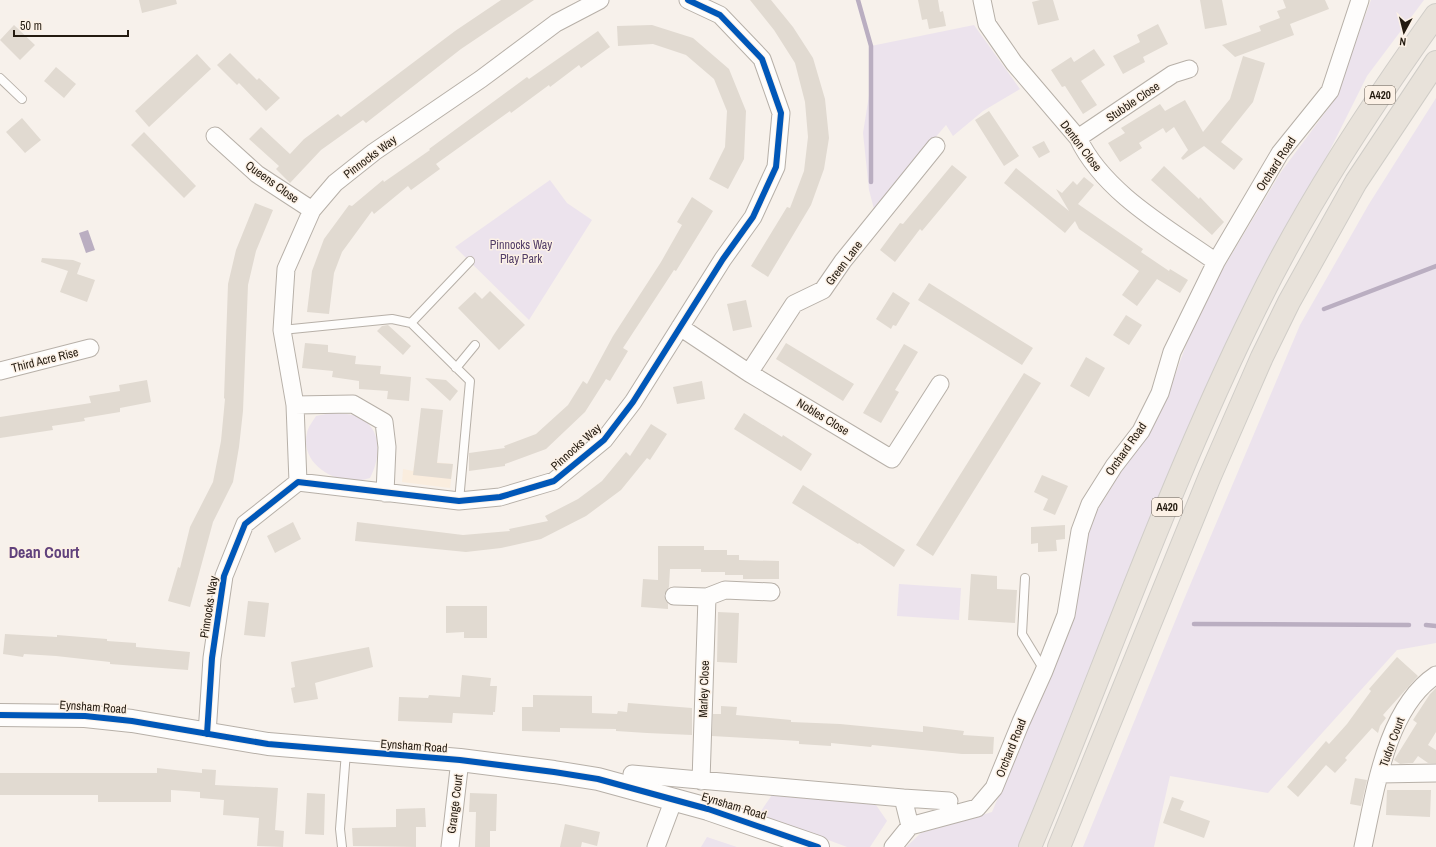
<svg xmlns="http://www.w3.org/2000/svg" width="1436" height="847" font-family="'Archivo Narrow',sans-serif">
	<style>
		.built { fill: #faedde }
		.green { fill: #ece3ed }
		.water { fill: #baaec1 }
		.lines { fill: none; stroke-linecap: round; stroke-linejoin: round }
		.stream { stroke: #baaec1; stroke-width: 4.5 }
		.building { fill: #e1dad1 }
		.service-casing { stroke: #b7b0a8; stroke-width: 10 }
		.minor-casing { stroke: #b7b0a8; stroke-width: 19 }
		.secondary-casing { stroke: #b7b0a8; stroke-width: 24 }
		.trunk-casing { stroke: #d0cdc8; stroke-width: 24 }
		.service { stroke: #fefdfc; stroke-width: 8 }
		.minor { stroke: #fefdfc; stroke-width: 17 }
		.secondary { stroke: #fefdfc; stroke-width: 22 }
		.trunk { stroke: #e8e2da; stroke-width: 22 }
		.cycleway-casing { stroke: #fcf1e6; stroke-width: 8 }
		.cycleway { stroke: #0057b8; stroke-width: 6 }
		.labels { text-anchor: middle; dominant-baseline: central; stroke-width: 3; stroke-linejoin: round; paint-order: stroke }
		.shield { fill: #fcf1e6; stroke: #655b50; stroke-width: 1 }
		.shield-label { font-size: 11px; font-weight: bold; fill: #241b10 }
		.street-label { font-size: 12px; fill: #241b10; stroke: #fcf1e6 }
		.park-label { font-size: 12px; fill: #523d67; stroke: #fcf1e6 }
		.district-label { font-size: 16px; font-weight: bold; fill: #60417c; stroke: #fcf1e6 }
	</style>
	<rect width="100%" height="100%" fill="#f7f1eb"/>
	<path class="built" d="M415,460L453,464L450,488L402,482L403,469L413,471Z"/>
	<path class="green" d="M1371,0H1424L1367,76L1311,188L1019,847H906L921,833L992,812L1040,698L1090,522L1166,400L1200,307L1281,172L1333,102Z
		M974,25L1020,89L983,111L953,136L946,125L874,209L869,190L863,133L871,83V46Z
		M1436,98V643L1397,650L1268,793L1170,776L1154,847H1083L1185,597L1300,325L1369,204Z
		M550,180L567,203L592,220L529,320L455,247Z
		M331,413C341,414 352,413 361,418C383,431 380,459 370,478C342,488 299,467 307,433C308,427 313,421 316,416Z
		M899,584L961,588L959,620L897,616Z
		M774,792L874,802L887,821L870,847H847L759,814Z
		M707,837L737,847H701Z"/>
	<path class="water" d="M88,230L95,250L86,253L79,233Z"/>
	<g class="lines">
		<path class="stream" d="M858,0L871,46V182
			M1324,309L1436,266
			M1194,624L1409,625
			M1426,625L1436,626"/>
	</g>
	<path class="building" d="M139,0H176L177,4L142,13Z
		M501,0H534L461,49L366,123L363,120L321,150L290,183L276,169L279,166L249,139L261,127L290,154L304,139L338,114L341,117L455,31Z
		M750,0H771L793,27L813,58L825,99L829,138L824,169L811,205L768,277L751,266L787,207L790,208L804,171L808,137L805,102L795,63L774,30Z
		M918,0H938L940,12L943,11L946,26L929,29L927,19L922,20Z
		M1040,0H1053L1059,20L1038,25L1032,2Z
		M1200,0H1222L1227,25L1205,29Z
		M1283,0H1325L1329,9L1290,24L1294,35L1235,57L1222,45L1261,31L1259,26L1280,18L1277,11L1286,8Z
		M1158,24L1168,44L1143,57L1145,62L1123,74L1113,56L1140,42L1137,35Z
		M14,25L35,45L20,60L0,40Z
		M652,25L693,38L729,69L746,111L744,159L728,189L709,179L725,147L727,111L714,79L686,55L653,44L618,46L617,26Z
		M598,31L610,47L581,68L579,65L550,87L549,85L511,113L510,111L436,164L440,169L411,190L408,186L374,214L372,211L342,252L334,273L329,314L307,312L312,271L324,239L349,205L352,206L383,180L384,182L430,150L429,149L527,77L529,79Z
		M1094,49L1105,65L1081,81L1097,105L1083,114L1065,86L1062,87L1051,70L1071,57L1074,62Z
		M230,53L257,80L259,78L280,98L266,111L239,83L237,85L217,65Z
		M197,54L211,69L149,127L135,111Z
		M1243,56L1265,63L1253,102L1221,142L1243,159L1234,170L1204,146L1183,160L1181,158L1188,150L1174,127L1166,133L1163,128L1139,143L1142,148L1120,162L1108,143L1125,133L1121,128L1160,104L1165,111L1185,100L1203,132L1230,99Z
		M56,67L76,84L64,98L44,81Z
		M989,111L1019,156L1004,166L975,120Z
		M22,118L41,140L25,153L6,132Z
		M144,132L196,186L184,198L131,145Z
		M1044,141L1050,152L1039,158L1032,147Z
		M952,165L967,177L922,231L920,229L895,262L880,250L900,223L903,224Z
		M1164,166L1199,199L1200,197L1224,222L1212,235L1151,180Z
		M1016,168L1069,211L1056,189L1062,193L1073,181L1077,185L1084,177L1094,185L1078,204L1143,249L1141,252L1169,271L1170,269L1188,280L1180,293L1157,279L1137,306L1122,295L1139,271L1079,229L1075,221L1065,233L1004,183Z
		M692,197L713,211L676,271L674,270L623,348L628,351L610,381L606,379L585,412L546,449L505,464V466L469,471V453L505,448L504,446L536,434L568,405L583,381L587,384L613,336L661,262L682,225L677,222Z
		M255,203L273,210L256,251L248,285L243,411L239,447L233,482L213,522L190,607L168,601L178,567L180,568L190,527L213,482L221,441L225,399L224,398L228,284L236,250Z
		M42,258L73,260L81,263L77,274L95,280L87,302L60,292L68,271L41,262Z
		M929,283L1033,348L1022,365L918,300Z
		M490,291L525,325L499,350L458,308L475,292L482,299Z
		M893,292L910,303L896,326L893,325L891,329L876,319Z
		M746,300L752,327L733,331L727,304Z
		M1126,315L1142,325L1129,345L1113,335Z
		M388,325L411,346L403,355L377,331L382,326Z
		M305,343L328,345V352L356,356L355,364L381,366L380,374L411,377L409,401L387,399L388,391L359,389V381L332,377L333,371L302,368Z
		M786,343L854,384L843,401L776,359Z
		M904,344L918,352L895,390L899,392L881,423L863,413Z
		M1086,357L1105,368L1089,397L1070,386Z
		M1024,373L1041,383L933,556L916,545Z
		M425,378L446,380L458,391L450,401Z
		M147,380L151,402L120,408V412L84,418L85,421L52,426L53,430L0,438V417L91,403L89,396L120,391L119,385Z
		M702,381L705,399L677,404L673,387Z
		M421,408L443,410L437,463L453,464L451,479L413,475Z
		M744,413L782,437L783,435L812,454L801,471L734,429Z
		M651,424L667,434L650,460L647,458L621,490L586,516L541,539L501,548L466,552L355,541L357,522L463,535L510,531L509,529L548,521L545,516L578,499L602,481L626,452L630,456Z
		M1042,475L1068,486L1055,515L1043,510L1048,499L1034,492Z
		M803,485L905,550L894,567L859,543L858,544L792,503Z
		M293,522L301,539L275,553L267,536Z
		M1065,525V539L1056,540L1057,551L1038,552V543L1031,544V527Z
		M658,546H704V550H727V555H739V560L779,561V579H743V575H725V572H701V569H670L669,587L664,595L668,604V609L641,607L643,579L658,580Z
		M971,574L997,576V589L1017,590L1015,623L968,620Z
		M248,601L269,603L265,637L244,635Z
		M446,606H487V638H464V632L446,633Z
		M718,612L739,613L737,663L717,662Z
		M5,634L57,637V635L107,639V641L136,643V647L190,652L188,670L110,664V662L56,656L24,654L23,657L3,654Z
		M369,647L373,667L315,683L318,699L294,703L291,688L295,687L291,662Z
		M1397,657L1418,676L1383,715L1386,718L1380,726L1378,733L1372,728L1345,758L1347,760L1335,773L1326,765L1298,797L1287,787L1326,741L1329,744L1347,724L1371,691L1369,689Z
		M462,675L491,678L490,686H497L495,712H493V715L453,713L452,723L398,721L399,697L428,698L429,695L460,697Z
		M1436,688V732L1428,745L1436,750V763H1428L1418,756L1413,763L1400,764L1394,760L1417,723L1413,720L1430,694Z
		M533,695L592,696V713L617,714L618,711L627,712L628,703L692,708V735L647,733L616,731V729L560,728V732L522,731V707H533Z
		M721,706L737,707L736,715L791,720V722L840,724L923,732V726L964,731L963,735L994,737L993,754H962L872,745L871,747L831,743V746L799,744V741L712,736L713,714H721Z
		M157,768L202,773V769L216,770L215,785L278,788L275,830L284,831L283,847L257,846L259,818L223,815L224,800L200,798V792L171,790V802H98V795H0V773H157Z
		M1355,778L1367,780L1361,806L1350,804Z
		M1387,790H1431L1430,817L1386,815Z
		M307,793L325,794L324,835L305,834Z
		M470,793L497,794L496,831H490V847H475L476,812H469Z
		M1172,797L1184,801L1180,810L1210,821L1204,838L1163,823Z
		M425,808L426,827H416V847L353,846L352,828L396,827V809Z
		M565,824L600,832L597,846L582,842L581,847H560Z"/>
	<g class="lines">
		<defs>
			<path id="service" d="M0,78L22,99
				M411,323L470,261
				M282,330L392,319L411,323L470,381L459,501
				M456,368L475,345
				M1025,578L1022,634L1044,670
				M342,847L340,829L346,752"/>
			<path id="minor" d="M982,0L987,24L1014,63L1078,138C1104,193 1168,228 1216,262
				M215,136L257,174L312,210
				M1078,138L1173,74L1189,69
				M680,327L749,373L892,459L940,384
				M0,371L90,348
				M749,373L794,304L823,290L843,261L936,146
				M295,405L353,404L384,422L387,447L385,493
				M298,482L295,405L282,330L286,269L312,210L335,183L374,152L481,79L556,23L600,0
				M674,596L707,597L701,781
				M707,597L725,590L771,592
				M207,734L212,658L224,576L245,524L298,482L459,501L500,497L554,481L604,440L633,402L723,259L753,217L776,167L781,113L762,59L720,15L688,0
				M632,774L903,798L910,826L893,847
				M1380,774L1436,773
				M903,798L949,801
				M910,826L977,808L994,788L1021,722L1044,671L1066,615L1080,531L1090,504L1114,466L1141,431L1160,393L1172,352L1216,262L1280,153L1330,91L1360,0
				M450,847L460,760
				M656,847L674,799
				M1363,847C1375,792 1386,708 1436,675"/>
			<path id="secondary" d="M0,715L85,716L132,721L268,744L460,760L554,772L598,779L708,809L818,847"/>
			<path id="trunk" d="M1030,847C1105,668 1169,483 1255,309C1305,206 1369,109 1436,15
				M1059,847L1210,476L1262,357L1289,302L1356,182L1436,62"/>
		</defs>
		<use href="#service" class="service-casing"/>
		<use href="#minor" class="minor-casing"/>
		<use href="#secondary" class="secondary-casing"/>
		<use href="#trunk" class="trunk-casing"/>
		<use href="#service" class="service"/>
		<use href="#minor" class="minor"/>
		<use href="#secondary" class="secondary"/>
		<use href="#trunk" class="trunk"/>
		<defs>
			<path id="cycleway" d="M0,715L85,716L132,721L268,744L460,760L554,772L598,779L708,809L818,847
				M207,734L212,658L224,576L245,524L298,482L459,501L500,497L554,481L604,440L633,402L723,259L753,217L776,167L781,113L762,59L720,15L688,0"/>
		</defs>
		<use href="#cycleway" class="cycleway-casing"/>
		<use href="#cycleway" class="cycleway"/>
	</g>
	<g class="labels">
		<g class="shield">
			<rect x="1365" y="86" width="30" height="18" rx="3"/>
			<rect x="1152" y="498" width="30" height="18" rx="3"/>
		</g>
		<g class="shield-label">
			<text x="1380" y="95">A420</text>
			<text x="1167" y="507">A420</text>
		</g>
		<g class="street-label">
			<text transform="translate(1133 102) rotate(-34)">Stubble Close</text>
			<text transform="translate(1081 146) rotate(53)">Denton Close</text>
			<text transform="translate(370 157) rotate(-37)">Pinnocks Way</text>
			<text transform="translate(1276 164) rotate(-57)">Orchard Road</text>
			<text transform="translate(272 182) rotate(36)">Queens Close</text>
			<text transform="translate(844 263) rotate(-53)">Green Lane</text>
			<text transform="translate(45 360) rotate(-14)">Third Acre Rise</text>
			<text transform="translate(823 417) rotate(31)">Nobles Close</text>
			<text transform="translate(576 447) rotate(-42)">Pinnocks Way</text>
			<text transform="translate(1126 449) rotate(-55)">Orchard Road</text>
			<text transform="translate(209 607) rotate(-81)">Pinnocks Way</text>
			<text transform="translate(704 689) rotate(-88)">Marley Close</text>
			<text transform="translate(93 707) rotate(4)">Eynsham Road</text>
			<text transform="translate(1392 742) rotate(-70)">Tudor Court</text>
			<text transform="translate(414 746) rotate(4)">Eynsham Road</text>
			<text transform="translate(1011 748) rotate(-68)">Orchard Road</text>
			<text transform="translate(455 804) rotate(-83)">Grange Court</text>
			<text transform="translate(734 806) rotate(17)">Eynsham Road</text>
		</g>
		<g class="park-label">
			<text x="521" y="245">Pinnocks Way<tspan x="521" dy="14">Play Park</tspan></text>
		</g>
		<g class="district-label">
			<text x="44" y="552">Dean Court</text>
		</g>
	</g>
	<g transform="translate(1404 32) rotate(187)" stroke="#fcf1e6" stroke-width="3" paint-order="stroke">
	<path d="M0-3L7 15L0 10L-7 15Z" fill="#241b10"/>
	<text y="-6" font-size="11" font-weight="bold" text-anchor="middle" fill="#241b10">N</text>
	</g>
	<path d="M14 30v6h114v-6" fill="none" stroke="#241b10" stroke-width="2"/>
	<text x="20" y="30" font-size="12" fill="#241b10" stroke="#fcf1e6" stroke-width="3" paint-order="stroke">50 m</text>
</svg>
